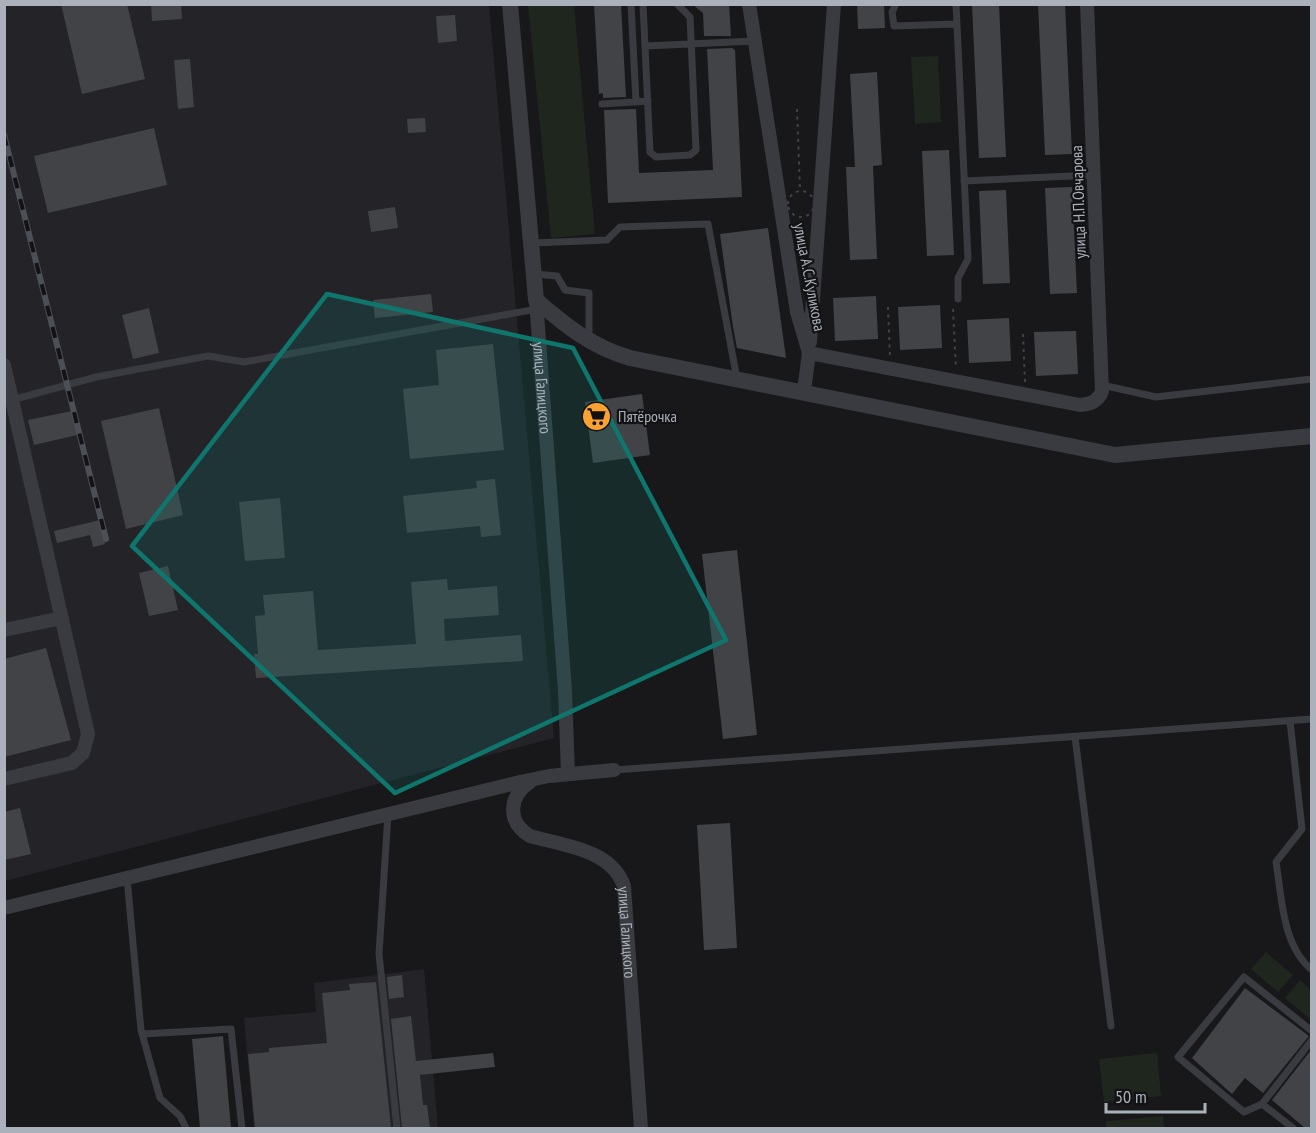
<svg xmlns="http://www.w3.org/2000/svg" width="1316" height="1133" font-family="'PT Sans Narrow',sans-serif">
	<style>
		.built { fill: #242428 }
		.green { fill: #1e261e }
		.building { fill: #424347 }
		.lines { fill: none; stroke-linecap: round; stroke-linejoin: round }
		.path { stroke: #3f4247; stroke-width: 2; stroke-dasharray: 3 4.5; stroke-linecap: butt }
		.service { stroke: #393b40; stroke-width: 7 }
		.minor { stroke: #393b40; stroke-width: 14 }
		.tertiary { stroke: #393b40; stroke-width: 16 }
		.rail-casing { stroke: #4c4f55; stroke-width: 6 }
		.rail { stroke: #131315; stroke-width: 4; stroke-dasharray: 11; stroke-linecap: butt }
		.marked { fill: #0f766e; fill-opacity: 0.2; stroke: #0f766e; stroke-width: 4.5; stroke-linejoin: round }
		.labels { text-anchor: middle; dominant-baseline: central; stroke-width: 4.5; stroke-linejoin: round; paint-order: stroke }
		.street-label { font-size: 16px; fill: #aab1bb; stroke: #131315 }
		.poi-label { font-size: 16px; fill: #aab1bb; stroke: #131315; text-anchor: start }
	</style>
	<rect width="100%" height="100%" fill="#18181a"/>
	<path class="built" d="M5,5H489L554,738L5,881Z
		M424,969L438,1128H254L244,1018L316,1012L314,983Z"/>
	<path class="green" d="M528,5H574L595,234L551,238Z
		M938,56L941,122L915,124L911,57Z
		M1266,952L1293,975L1278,992L1251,969Z
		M1300,980L1311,990L1310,1019L1285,998Z
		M1157,1053L1161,1096L1104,1102L1099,1059Z
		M1163,1116L1164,1128H1106V1121Z"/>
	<path class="building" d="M61,4H127L145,79L82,94Z
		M151,4H181L182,19L152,21Z
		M594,4H621L626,97L603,98V93L599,94Z
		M692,4H729L731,36H704L703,13Z
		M857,4H884L885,28L858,29Z
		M972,4H999L1006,157L979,158Z
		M1038,4H1065L1072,154L1045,155Z
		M455,15L457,41L438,43L436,16Z
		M732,48L735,50L742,197L608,203L604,110L636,109L639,173L713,170L707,49Z
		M190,59L194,107L178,109L174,60Z
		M877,72L882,165L873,166L877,259L850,260L846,167H855L850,74Z
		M425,118L426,132L408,133L407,119Z
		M154,128L167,185L48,213L34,156Z
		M949,150L954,255L927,256L922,151Z
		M1072,187L1077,293L1050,294L1045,188Z
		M1006,190L1010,283L983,284L979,191Z
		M395,207L398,228L371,232L368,211Z
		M768,228L786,358L737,348L733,327L720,234Z
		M431,294L433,312L375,318L373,300Z
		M876,296L878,339L835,341L833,298Z
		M940,305L942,348L900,350L898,307Z
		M149,308L159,353L133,359L122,315Z
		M1009,318L1011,361L969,363L967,320Z
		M1076,331L1078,374L1036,376L1034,332Z
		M493,344L504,450L410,459L403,389L439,385L436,350Z
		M642,394L650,455L593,463L585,402Z
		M159,408L183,515L126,529L101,421Z
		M72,411L77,435L34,445L28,420Z
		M495,479L501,535L481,537L480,526L407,533L403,496L477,488L476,481Z
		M280,498L285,558L245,561L239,502Z
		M100,520L105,544L93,547L90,535L57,543L54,531Z
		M737,550L757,735L723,739L702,554Z
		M168,566L178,610L149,616L139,573Z
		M447,579L448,590L497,586L499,615L444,619L445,641L521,635L523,661L256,678L254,654H258L255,616L265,615L263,595L313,591L318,650L416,644L411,582Z
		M46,648L71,740L4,757V659Z
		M20,808L31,854L4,860V812Z
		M730,823L737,948L704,950L697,825Z
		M402,975L404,997L389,999L387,977Z
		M376,982L391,1128H255L248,1054L269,1052V1048L327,1043L322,993L350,990L349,984Z
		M1245,988L1309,1036L1263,1093L1245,1078L1232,1094L1192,1058Z
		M411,1016L416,1061L493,1053L495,1067L420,1075L423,1105H427L430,1128H402L391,1019Z
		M223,1036L231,1128H200L192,1039Z
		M1311,1050V1128H1305L1272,1100Z"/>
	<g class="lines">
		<path class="path" d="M797,109L800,190
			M788 204a13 13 0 1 1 26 0a13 13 0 1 1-26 0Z
			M888,307L890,357
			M953,309L956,369
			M1023,334L1025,382"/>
		<path class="service" d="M631,4L636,102
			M643,4L650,152L656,157L690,155L696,150L690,17L677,4
			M896,4L892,12L894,26L956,24
			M956,4L968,259L958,278V299
			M645,46L755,41
			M602,104L648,101
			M964,181L1094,175
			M533,243L607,240L620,227L708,224L737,379
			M535,274L557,276L565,290L589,293V339
			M1102,385L1156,397L1312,379
			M12,400L96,377L208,356L244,362L537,309
			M1290,721L1302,829L1276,862C1282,898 1282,945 1312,970
			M1075,737L1111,1026
			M614,770L1312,719
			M388,814L379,954L397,1128
			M127,878L141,1030L160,1098L180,1116L186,1128
			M142,1034L231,1029L242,1128
			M1262,1104L1312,1040
			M1293,1128L1262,1104L1244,1112L1178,1057L1244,977L1312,1031"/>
		<g class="minor">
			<path d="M749,4L797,312L809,353"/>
			<path id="s1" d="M536,300L565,691L568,774"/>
			<path d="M810,342L834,4"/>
			<path d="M4,365L88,734L83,753L72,763L4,779"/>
			<path d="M804,391L809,353L1080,405C1090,404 1098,402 1102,391L1087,4"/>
			<path d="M4,630L62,618"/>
			<path id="s2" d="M530,782C508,797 507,822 530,836C564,846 611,849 624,886L641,1128"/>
			<path d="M4,908L520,782L549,776L614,770"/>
		</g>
		<path class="tertiary" d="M510,4L536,300C566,326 592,347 630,358L1115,455L1312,436"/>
		<defs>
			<path id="rail" d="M4,135L106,539"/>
		</defs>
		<use href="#rail" class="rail-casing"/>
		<use href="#rail" class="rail"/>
	</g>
	<path class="marked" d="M327,294L573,348L726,640L395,793L132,546Z"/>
	<defs>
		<symbol id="supermarket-disc" viewBox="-11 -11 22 22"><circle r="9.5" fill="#f9a232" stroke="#131315"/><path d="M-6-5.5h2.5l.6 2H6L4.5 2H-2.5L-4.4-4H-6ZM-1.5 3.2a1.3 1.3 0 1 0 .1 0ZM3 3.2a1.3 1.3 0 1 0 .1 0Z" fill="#111"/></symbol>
	</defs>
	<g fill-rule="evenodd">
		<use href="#supermarket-disc" x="580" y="400" width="33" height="33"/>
	</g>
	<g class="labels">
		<g class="street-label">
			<text transform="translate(1078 202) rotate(-92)">улица Н.П.Овчарова</text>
			<text transform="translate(810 277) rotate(79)">улица А.С.Куликова</text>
			<text stroke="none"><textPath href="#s1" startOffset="88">улица Галицкого</textPath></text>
			<text stroke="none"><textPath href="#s2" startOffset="224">улица Галицкого</textPath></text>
		</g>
		<g class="poi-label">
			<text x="618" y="416">Пятёрочка</text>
		</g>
	</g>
	<rect width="1316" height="1133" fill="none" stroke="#aab1bb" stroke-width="12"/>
	<path d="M1106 1103v9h99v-9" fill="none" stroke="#aab1bb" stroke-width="3"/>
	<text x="1115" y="1103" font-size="18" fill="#aab1bb" stroke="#131315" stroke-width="4.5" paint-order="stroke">50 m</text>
</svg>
